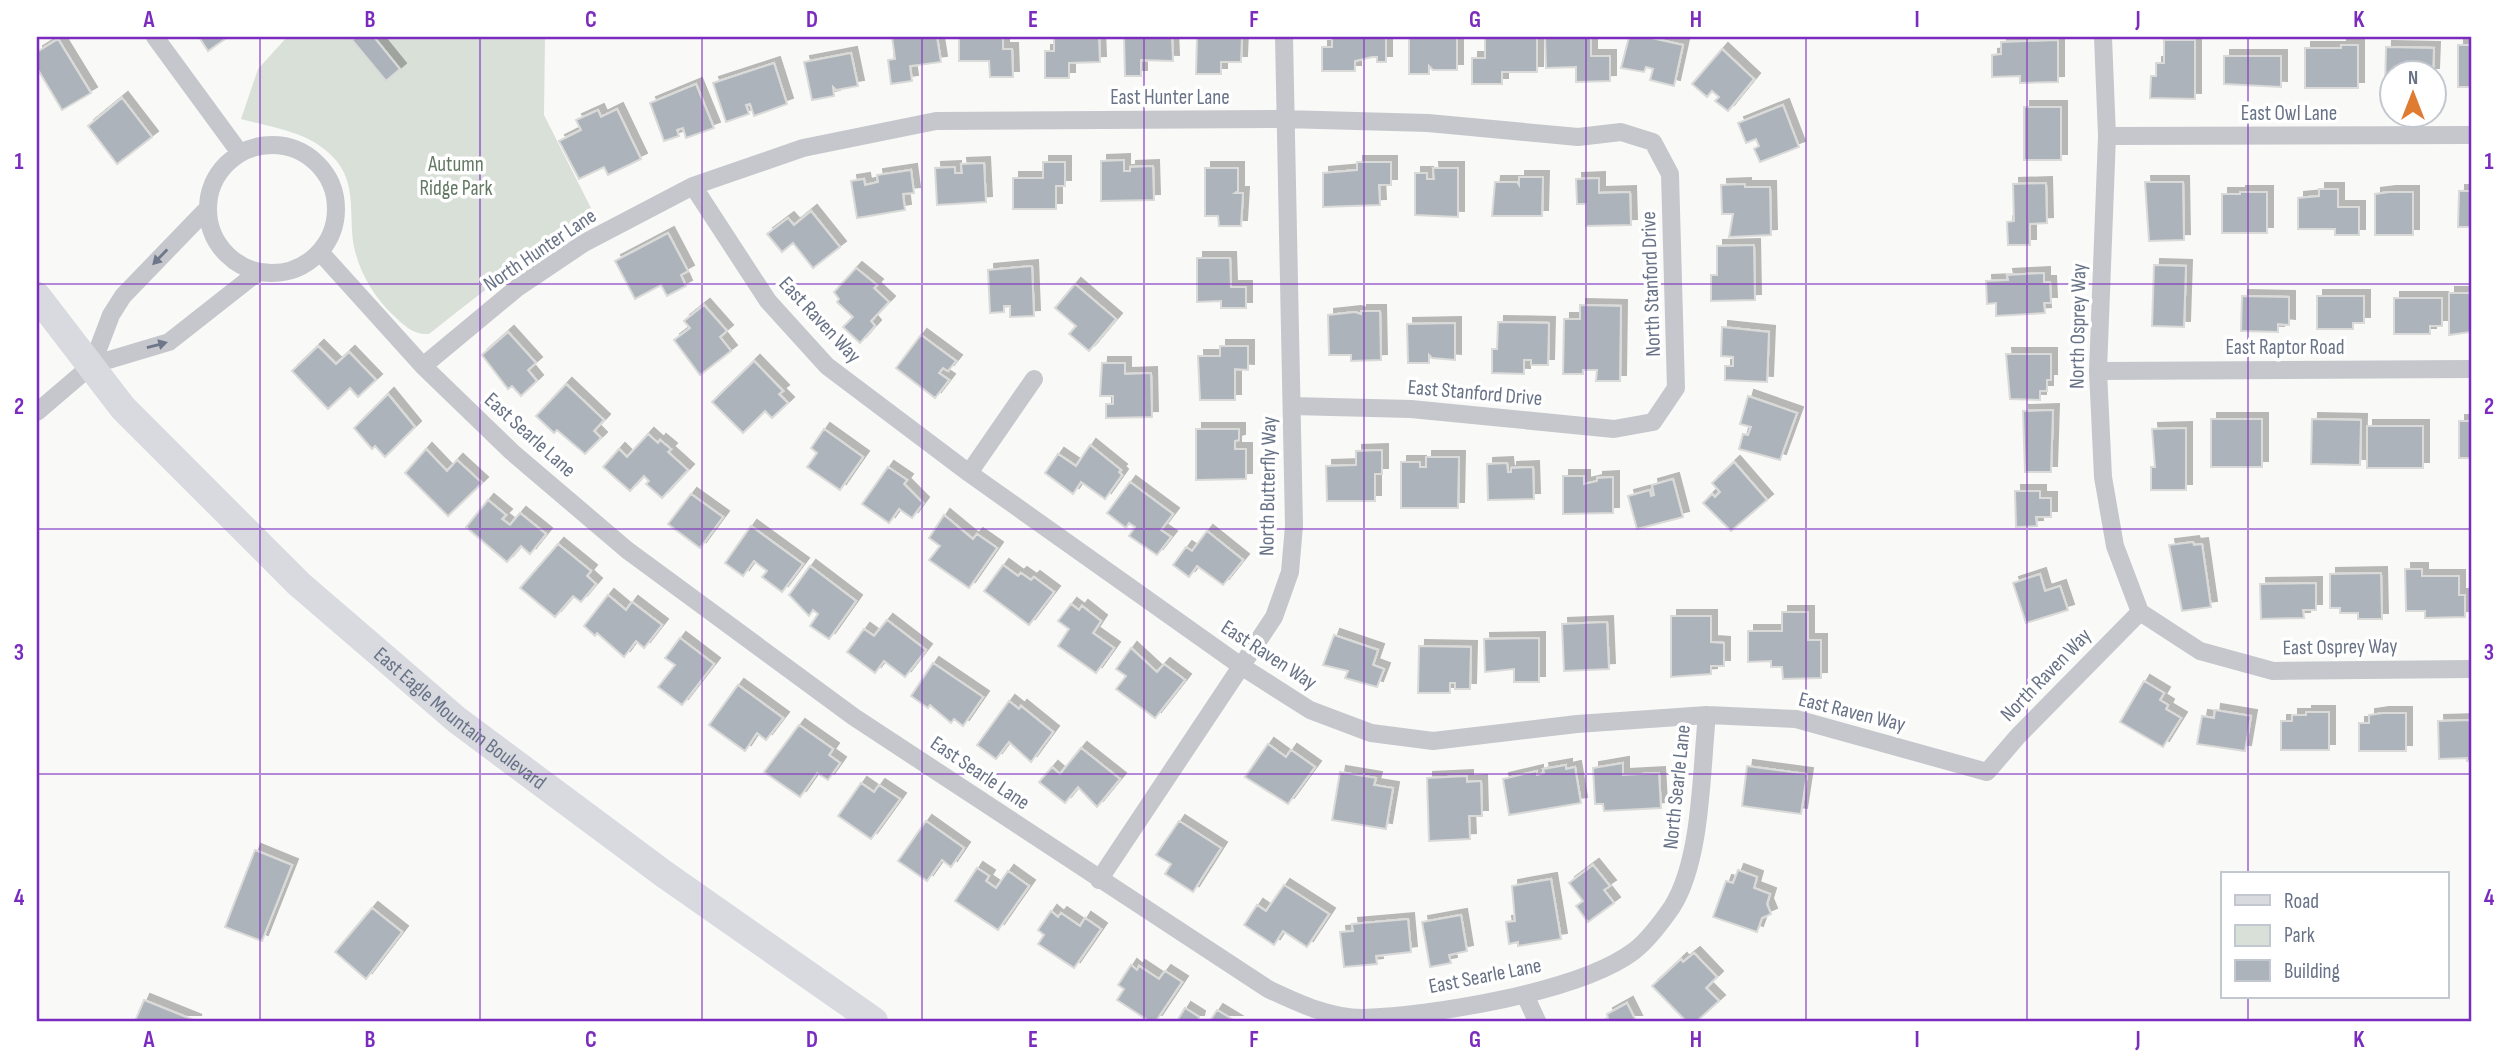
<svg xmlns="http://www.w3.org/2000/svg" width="2508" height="1058" font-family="'Sofia Sans Condensed',sans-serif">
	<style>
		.green { fill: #d9e0d8 }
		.building { fill: #adb3bb; stroke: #dadbd9; stroke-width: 2; filter: url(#shadow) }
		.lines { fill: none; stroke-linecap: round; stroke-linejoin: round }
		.street { stroke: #c5c7cc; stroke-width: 18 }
		.primary { stroke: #d8dadf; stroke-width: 28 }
		.oneway { fill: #6e778a }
		.grid { fill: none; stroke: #7b2cbf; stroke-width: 2; stroke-opacity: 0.55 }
		.labels { text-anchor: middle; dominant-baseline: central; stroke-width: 7; stroke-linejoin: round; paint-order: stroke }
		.street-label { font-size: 21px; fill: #697387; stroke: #fff }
		.park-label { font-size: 21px; fill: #647964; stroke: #fff }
		.neatline { fill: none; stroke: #7b2cbf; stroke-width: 2.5 }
		.grid-label { font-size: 23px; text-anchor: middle; font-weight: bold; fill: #7b2cbf }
	</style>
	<defs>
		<filter id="shadow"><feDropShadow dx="6" dy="-6" stdDeviation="0" flood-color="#0004"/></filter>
	</defs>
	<rect width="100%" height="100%" fill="#f9f9f7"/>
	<path class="green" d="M287,37H545L544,115L595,216C536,250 483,291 429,334C413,335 405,326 393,315C375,298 361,275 355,251C347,219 359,185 334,158C310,132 275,128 241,119L258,69Z"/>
	<path class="building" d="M199,37H228L208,51Z
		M356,37H374L400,69L386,81L352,40Z
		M892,37H937L941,62L910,66L912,81L891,84L888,60L895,59Z
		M959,37H1003V49H1012L1013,77H990L989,61H959Z
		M1054,37H1099L1100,62L1069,63V78H1045V51H1054Z
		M1124,37H1172L1173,61L1141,60V76H1125Z
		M1197,37H1242L1241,62H1221V74H1196Z
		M1332,37H1386V62H1377V57H1372L1355,61V71H1322V47H1332Z
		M1409,37H1457V70H1433L1429,66V74H1409Z
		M1485,37H1537V72H1502V84H1472V58H1485Z
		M1545,37H1591V56H1610V81L1576,82V67L1546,68Z
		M1629,37H1647L1683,45L1674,86L1650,80L1653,69L1646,67L1644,72L1621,68Z
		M58,39L91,93L62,110L37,68V52Z
		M2058,40V82L2020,83V76L1992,77V55L2001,54V42Z
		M2164,40H2195V99L2150,98L2151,76H2156V63H2164Z
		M2341,45H2358V88H2305V48H2341Z
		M2458,45H2471V87H2458Z
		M2386,47L2434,48L2433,74H2392V90L2385,89Z
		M1722,49L1754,79L1728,111L1715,101L1719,97L1712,91L1707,97L1692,84Z
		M851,53L858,86L836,90L833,87L834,96L812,100L804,62Z
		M2224,56H2281V87L2224,84Z
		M774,63L787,104L754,116L750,104L746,105L749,114L726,122L713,83Z
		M696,84L714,128L686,138L683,128L677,130L679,136L664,141L650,103Z
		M122,98L152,137L117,164L88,126Z
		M1783,105L1799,147L1760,162L1754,149L1759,146L1756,139L1746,143L1738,123Z
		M2024,107H2061V160H2024Z
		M617,109L641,159L608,175L604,167L579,179L559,141L581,130L576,120L598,110L601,117Z
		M1124,160V171H1130V167L1153,166L1154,200L1101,201V161Z
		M1043,162H1065V186H1056V209H1013V178H1043Z
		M1357,162H1391V185H1379L1380,205L1323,207V173L1357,170Z
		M984,163L986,202L937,205L935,168L955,167V173H962L961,164Z
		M1205,168H1238V191L1235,193H1243L1241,226H1219L1218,216H1205Z
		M1433,168H1458V217L1415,215V173H1427V179H1434Z
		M911,170L914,193L903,194L905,210L857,218L851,181L864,179L865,185L878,182L877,175Z
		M1519,177H1543L1542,216H1492L1495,182H1517L1519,185Z
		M1599,178V193L1630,192L1631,225L1586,226V204H1577L1576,179Z
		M2145,182H2183L2184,240L2149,241Z
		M2046,183L2047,223L2030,224V245H2008L2007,222L2014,221L2013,184Z
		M1745,184V187H1770L1771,235L1729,237L1733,214H1722L1721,185Z
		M2319,189H2338V207H2359V235H2335V229H2298V198L2319,196Z
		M2459,191H2471V227H2458Z
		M2240,192H2267V233H2222V194H2240Z
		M2390,192H2413V235H2375V194Z
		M811,211L840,247L813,268L793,243L782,252L767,234L788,218L794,225Z
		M668,233L688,271L681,275L686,286L667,296L661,285L635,299L615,261Z
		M1754,245L1755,300L1711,301V275H1717V246Z
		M1197,258H1230L1231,287H1246V308H1221V301L1197,302Z
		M2154,265L2186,266L2184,327L2152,326Z
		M1032,266L1034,316L1010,317V306H1004V312L990,313L988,270Z
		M856,268L877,285L874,288L889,302L871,321L875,326L860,343L843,327L853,317L837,302L839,299L834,292Z
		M2044,273V282H2050L2051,303H2044L2045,313L1996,316V303L1987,304L1986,281L2008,280L2007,275Z
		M1075,284L1116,319L1089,351L1069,334L1076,326L1055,308Z
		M2449,293H2471V332L2449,335Z
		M2242,296L2289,297V325L2278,324V332L2241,331Z
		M2317,296H2364V323H2353V329H2317Z
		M2394,298H2442V326H2430V334H2394Z
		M704,305L727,331L720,337L731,351L700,375L674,340L690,328L684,321Z
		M1580,305L1621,306L1620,381H1596L1597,370H1583V374H1563L1564,319H1580Z
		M1361,311H1380L1381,360L1351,361V355H1329L1328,315L1355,312L1361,314Z
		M1498,322L1549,323L1548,365H1531V360H1524V374L1492,373V349H1497Z
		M1455,323V360L1432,358L1429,355V363H1408L1407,324Z
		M1722,327L1769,332L1767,382L1725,380V366H1733V357L1721,356Z
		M508,332L536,363L528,370L537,381L521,396L512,386L508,389L482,355Z
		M921,335L956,361L948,371L943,368L939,373L949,380L935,398L896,368Z
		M318,346L336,364L349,352L376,380L358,397L350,388L328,409L292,371Z
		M1220,346H1248V370L1235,369V400H1200L1198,356H1220Z
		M2006,354H2051V380H2047V391H2040V400L2010,399Z
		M754,361L783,391L779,394L788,403L772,418L765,411L743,433L712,402Z
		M1102,363H1125V374L1151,373L1152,417L1106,418V404H1113V396H1100Z
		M566,384L604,420L594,431L601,438L585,454L557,430L554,433L536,416Z
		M388,394L415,427L385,457L375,446L372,449L354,428Z
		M1748,396L1797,413L1780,460L1739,449L1743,434L1748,435L1751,427L1740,424Z
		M2053,410L2051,472H2025L2023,411Z
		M2211,419H2262V467H2211Z
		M2312,419L2361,420L2360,465L2311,464Z
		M2459,421H2471V458H2459Z
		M2367,426H2423V468H2367Z
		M2186,428V490H2151V467H2155L2152,429Z
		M824,429L863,457L840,490L807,467L817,453L811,448Z
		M1196,429H1239V440L1235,441V449H1246V479L1196,480Z
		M648,434L658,443L660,440L671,449L668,452L688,470L662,498L646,484L649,481L644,476L630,491L603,467L619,449L627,457Z
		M1090,445L1121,470L1119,472L1122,475L1105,499L1081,482L1073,494L1045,473L1058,454L1076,466Z
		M426,449L447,471L457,460L482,483L448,516L405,473Z
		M1382,450V474H1375V501H1327L1326,466L1356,465V451Z
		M1426,457H1459L1458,508H1401V462H1420V467H1426Z
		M1734,462L1767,500L1731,531L1703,503L1712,494L1715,497L1720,492L1712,483Z
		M1507,463L1508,472H1511V468L1533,467L1534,499L1488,500L1487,464Z
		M888,467L907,480L904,484L923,503L912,518L899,509L889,523L862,504Z
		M1563,476H1584V484L1597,481V478L1613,477V513L1563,514Z
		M1673,479L1683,517L1637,529L1628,496L1650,490L1651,496L1654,495L1652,485Z
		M1130,482L1173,514L1161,530L1171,537L1157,555L1129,536L1135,527L1129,523L1126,528L1107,513Z
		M2015,491H2040V498H2051V517H2036L2037,526L2016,527Z
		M691,494L723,517L700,548L668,524Z
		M488,500L506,515L502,519L510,525L520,513L546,534L530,554L521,546L507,562L466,527Z
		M944,515L973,539L977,534L997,548L969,588L929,560L940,546L929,538Z
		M751,526L803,564L782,592L762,577L767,571L754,561L743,576L725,563Z
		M1207,531L1243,560L1223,585L1197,566L1189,577L1173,565L1186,547L1192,551Z
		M2193,542L2194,545L2202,544L2211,607L2182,611L2169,545Z
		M558,544L591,571L587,576L596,584L581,602L573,596L555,617L520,588Z
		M1003,565L1018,576L1021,573L1031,580L1034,577L1054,592L1029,625L984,591Z
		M810,566L856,601L829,639L810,626L818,614L813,610L809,616L789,595Z
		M2405,569H2422V576H2459V595H2465V617L2425,618V611H2406Z
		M2381,573L2382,619H2358V613H2340V608H2330V574Z
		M2040,574L2045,591L2060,586L2068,610L2026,623L2013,583Z
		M2316,583V610H2303L2304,618L2261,619L2260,584Z
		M608,595L626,610L632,602L662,625L644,648L636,641L624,657L597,633L595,636L584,626Z
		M1071,604L1079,610L1082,606L1101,621L1093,633L1114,648L1096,673L1058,646L1069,629L1058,621Z
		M1782,612H1808V640H1821V678L1783,679L1782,667H1771V661L1748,662V631H1782Z
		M1671,616H1711V642L1724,643V666H1711V674L1671,677Z
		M887,620L926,650L905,677L884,661L875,673L847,652L864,629L874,636Z
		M1607,622L1609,669L1564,671L1562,624Z
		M1334,635L1378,650L1373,665L1384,669L1377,687L1345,678L1348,671L1323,665Z
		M680,638L714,664L682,705L658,687L675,665L665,658Z
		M1539,638V682H1514V669L1485,672L1484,639Z
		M1419,646L1471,647L1470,689H1455V683H1450V693H1418Z
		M1131,648L1157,672L1164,664L1185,680L1155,718L1116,689L1126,676L1116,669Z
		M933,663L983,697L963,726L954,719L951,723L930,705L928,708L911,696Z
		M2144,681L2164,693L2160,700L2168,705L2166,709L2181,718L2163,747L2120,722Z
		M738,685L783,718L766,740L757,733L745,751L709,725Z
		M1009,701L1019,709L1021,706L1053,732L1031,762L1009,742L996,759L977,745Z
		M2215,710L2251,716L2245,751L2197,744L2202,716L2214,718Z
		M2306,712H2329V750H2281V721H2292V715H2306Z
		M2383,713H2406V751H2359V723H2369V715Z
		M2471,720V761H2467V758L2439,759L2438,721Z
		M799,725L833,749L829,755L840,763L828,780L817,773L800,797L764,772Z
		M1268,744L1286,757L1291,750L1315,767L1288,804L1245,777Z
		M1081,748L1120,779L1097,807L1078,787L1065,803L1039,782L1052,767L1060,774Z
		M1623,763V775L1659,773L1661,808L1604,811L1603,804H1595L1593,768Z
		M1566,765V769L1575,767L1581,803L1509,815L1503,779L1537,771V775L1544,773L1543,769Z
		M1747,766L1807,774L1801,814L1742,806Z
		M1340,772L1376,778L1374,785L1393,788L1386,829L1332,820Z
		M1467,776V782L1481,781L1482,816H1469L1470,839L1429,841L1427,778Z
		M861,783L874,792L879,785L900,799L871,839L838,816Z
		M926,821L964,848L951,867L942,860L927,881L898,861Z
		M1179,821L1221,848L1193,892L1165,874L1171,864L1156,855Z
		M255,850L292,865L262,941L225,927Z
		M1593,865L1610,886L1604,890L1614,903L1588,922L1576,906L1583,901L1569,883Z
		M977,868L989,876L986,881L996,888L1008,871L1029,886L998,930L955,901Z
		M1738,870L1757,877L1754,888L1770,894L1767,904L1771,914L1762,918L1757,932L1713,917L1726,881L1733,883Z
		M1551,879L1561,939L1518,946V942L1509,944L1506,922L1515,921L1512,886Z
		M1284,885L1329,914L1307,947L1283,931L1274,945L1244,925L1257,905L1266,911Z
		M372,908L402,932L366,979L335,952Z
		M1051,911L1058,917L1061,913L1080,926L1085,918L1101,929L1074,968L1038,944L1044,935L1038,930Z
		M1461,915L1467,951L1449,955L1451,963L1430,967L1422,922Z
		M1408,919L1411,952L1376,956L1377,964L1344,967L1340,932L1353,931L1352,924Z
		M1694,953L1717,977L1706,988L1719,1001L1697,1021H1686L1652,986L1681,959L1683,962Z
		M1131,965L1137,970L1139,966L1159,979L1165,971L1182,982L1156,1021H1149L1117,1000L1124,989L1118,985Z
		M144,1000L196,1021H135Z
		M1627,1003L1636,1021H1602L1608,1018L1607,1014Z
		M1185,1008L1199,1017L1198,1021H1177Z
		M1217,1010L1235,1021H1210Z"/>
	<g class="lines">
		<path class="street" d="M155,37L240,153
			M2103,37L2107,136L2098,371L2103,477L2115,546L2140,612
			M2107,136L2471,135
			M208 209a64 64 0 1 1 128 0a64 64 0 1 1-128 0Z
			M693,186L768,301L827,366L969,473L1241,666L1310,710L1371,733L1433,741L1577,724L1707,715L1796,719L1987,772L2018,736L2140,612
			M320,252L423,366L512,452L627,550L854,717L1268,989C1298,1003 1329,1018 1363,1018C1431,1016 1580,992 1634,951C1647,941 1663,920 1672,907C1702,860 1701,771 1707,715
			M92,365L111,315L123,296L208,208
			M423,366L517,288L584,243L693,186L803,148L936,121L1284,119L1428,123L1578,137L1621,132L1653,142L1670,174L1676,388L1653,422L1614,429L1411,409L1292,406
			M2098,371L2471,369
			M37,412L92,365L169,342L258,272
			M969,473L1034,379
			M2140,612L2200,651L2273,671L2471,669
			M1099,880L1274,617L1290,572L1294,526L1284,37
			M1525,995L1537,1021"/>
		<path class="primary" id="s1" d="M37,296L123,408L299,584L457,720L664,874L874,1021"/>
	</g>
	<defs><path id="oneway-solid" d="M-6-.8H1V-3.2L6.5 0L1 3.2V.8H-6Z" transform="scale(1.75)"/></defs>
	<g class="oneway">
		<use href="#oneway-solid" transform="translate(160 257) rotate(134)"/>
		<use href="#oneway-solid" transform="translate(157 345) rotate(-15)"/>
	</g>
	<path class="grid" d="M260,37V1021M480,37V1021M702,37V1021M922,37V1021M1144,37V1021M1364,37V1021M1586,37V1021M1806,37V1021M2027,37V1021M2248,37V874M37,284H2471M37,529H2471M37,774H2471M2248,997V1021"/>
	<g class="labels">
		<g class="street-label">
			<text x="1170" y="97">East Hunter Lane</text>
			<text x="2289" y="113">East Owl Lane</text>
			<text transform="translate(540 250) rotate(-34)">North Hunter Lane</text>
			<text transform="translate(1651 284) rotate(-92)">North Stanford Drive</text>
			<text transform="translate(820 320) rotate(47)">East Raven Way</text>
			<text transform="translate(2078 326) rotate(-89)">North Osprey Way</text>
			<text x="2285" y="347">East Raptor Road</text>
			<text transform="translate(1475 393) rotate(5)">East Stanford Drive</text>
			<text transform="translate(530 435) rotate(42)">East Searle Lane</text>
			<text transform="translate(1268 486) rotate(-89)">North Butterfly Way</text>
			<text transform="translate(2340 647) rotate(-1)">East Osprey Way</text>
			<text transform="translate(1269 655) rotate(33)">East Raven Way</text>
			<text transform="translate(2046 675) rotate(-46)">North Raven Way</text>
			<text transform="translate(1852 712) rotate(14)">East Raven Way</text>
			<text stroke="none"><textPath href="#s1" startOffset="600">East Eagle Mountain Boulevard</textPath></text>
			<text transform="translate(980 773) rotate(34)">East Searle Lane</text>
			<text transform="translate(1677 787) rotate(-84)">North Searle Lane</text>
			<text transform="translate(1485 976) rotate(-11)">East Searle Lane</text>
		</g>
		<g class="park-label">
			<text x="456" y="164">Autumn<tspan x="456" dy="24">Ridge Park</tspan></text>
		</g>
	</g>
	<rect width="2508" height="1058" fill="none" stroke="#ffffff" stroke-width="77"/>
	<rect x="2221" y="872" width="228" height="126" fill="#ffffff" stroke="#c3c7cf" stroke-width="2"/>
	<rect x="2235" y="895" width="35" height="10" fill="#d8dadf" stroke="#c3c7cf" stroke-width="2"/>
	<text x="2284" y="908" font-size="21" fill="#697387">Road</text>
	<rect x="2235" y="925" width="35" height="21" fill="#d9e0d8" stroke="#c3c7cf" stroke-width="2"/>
	<text x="2284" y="942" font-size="21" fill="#697387">Park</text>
	<rect x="2235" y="960" width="35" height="21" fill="#adb3bb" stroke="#c3c7cf" stroke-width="2"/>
	<text x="2284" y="978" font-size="21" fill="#697387">Building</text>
	<g transform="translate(2413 94)"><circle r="33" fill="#ffffff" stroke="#c3c7cf" stroke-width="2"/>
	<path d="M0-5L12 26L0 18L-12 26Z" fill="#df7c31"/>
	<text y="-10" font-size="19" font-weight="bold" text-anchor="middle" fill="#697387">N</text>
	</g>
	<rect x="38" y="38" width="2432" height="982" class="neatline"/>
	<g class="grid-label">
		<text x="149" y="27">A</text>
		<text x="370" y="27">B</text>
		<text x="591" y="27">C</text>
		<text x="812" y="27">D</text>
		<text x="1033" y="27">E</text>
		<text x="1254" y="27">F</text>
		<text x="1475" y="27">G</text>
		<text x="1696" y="27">H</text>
		<text x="1917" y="27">I</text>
		<text x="2138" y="27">J</text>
		<text x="2359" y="27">K</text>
		<text x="19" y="169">1</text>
		<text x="2489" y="169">1</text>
		<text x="19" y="414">2</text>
		<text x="2489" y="414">2</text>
		<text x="19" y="660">3</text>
		<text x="2489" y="660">3</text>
		<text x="19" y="905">4</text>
		<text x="2489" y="905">4</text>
		<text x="149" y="1047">A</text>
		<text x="370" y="1047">B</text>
		<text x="591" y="1047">C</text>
		<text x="812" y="1047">D</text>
		<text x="1033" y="1047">E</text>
		<text x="1254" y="1047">F</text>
		<text x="1475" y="1047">G</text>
		<text x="1696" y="1047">H</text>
		<text x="1917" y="1047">I</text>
		<text x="2138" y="1047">J</text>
		<text x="2359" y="1047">K</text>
	</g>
</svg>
